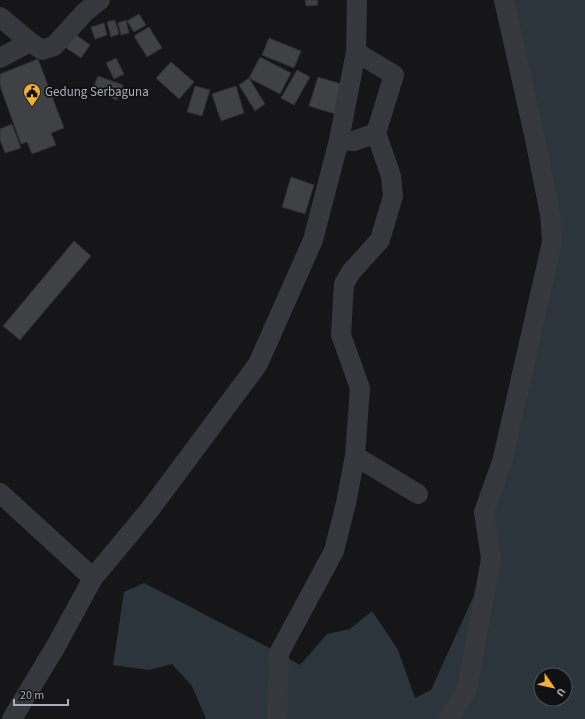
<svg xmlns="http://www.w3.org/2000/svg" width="585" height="719" font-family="'Source Sans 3',sans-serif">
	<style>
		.water { fill: #2c353c; fill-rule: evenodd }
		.building { fill: #404145; stroke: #303034 }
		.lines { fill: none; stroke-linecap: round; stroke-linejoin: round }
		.minor { stroke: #37383d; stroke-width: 20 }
		.labels { text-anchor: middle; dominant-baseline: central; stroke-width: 3.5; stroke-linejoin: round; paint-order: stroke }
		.poi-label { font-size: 13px; fill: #a8adb8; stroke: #111113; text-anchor: start }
	</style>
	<rect width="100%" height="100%" fill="#161618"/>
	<path class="water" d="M506,0H585V719H206L192,686L172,664L149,670L113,665L124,592L144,583L279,653L300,665L327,634L350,629L372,611L398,650L415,698L431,690L491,558L488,515L549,268ZM541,675H565V699H541Z"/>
	<path class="building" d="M305,0H317L318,5L306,6Z
		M139,14L146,25L134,32L127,21Z
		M115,20L119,34L111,37L107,22Z
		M126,20L129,33L121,35L118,23Z
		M104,23L107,35L95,39L91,27Z
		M149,27L162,48L147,57L134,36Z
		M71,31L90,45L81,58L62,45Z
		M269,38L301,51L294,68L262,55Z
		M260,57L291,73L280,94L249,78Z
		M116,58L124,74L114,79L106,63Z
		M38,59L64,128L51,133L56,145L32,154L27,142L21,144L0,86V74Z
		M171,62L194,82L179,99L156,78Z
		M297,70L310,77L294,105L281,98Z
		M98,76L123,85L117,100L92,90Z
		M318,77L348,86L339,115L309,106Z
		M249,78L265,104L255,111L239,85Z
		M195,86L210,90L202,116L187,112Z
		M236,86L244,113L221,121L212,94Z
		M12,124L21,148L5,153L0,140V129Z
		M291,177L314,185L305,214L282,207Z
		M74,241L91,256L20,340L3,326Z"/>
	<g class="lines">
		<path class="minor" d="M0,17L30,42L42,50L54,46L85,12L100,0
			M0,58L30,42
			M376,133L391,176L393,196L380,240L351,272L344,284L341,335L360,388L355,456L418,494
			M339,140L354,141L376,133L394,75L356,52
			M0,493L93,578L151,508L258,364L313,240L339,140L356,52L357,0
			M12,719L56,646L93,578
			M277,719L279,653L334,551L346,503L355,456
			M449,719L467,689L490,565L491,558L484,512L502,462L552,242L550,214L535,139L504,0"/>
	</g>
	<defs>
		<symbol id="civic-pin" viewBox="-11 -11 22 30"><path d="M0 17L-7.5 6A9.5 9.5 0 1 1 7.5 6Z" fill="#f2b134" stroke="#111113"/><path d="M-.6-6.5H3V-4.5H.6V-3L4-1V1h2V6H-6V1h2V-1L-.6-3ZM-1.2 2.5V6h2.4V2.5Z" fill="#111"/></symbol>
	</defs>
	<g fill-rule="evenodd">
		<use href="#civic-pin" x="22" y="82" width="20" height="27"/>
	</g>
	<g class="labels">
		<g class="poi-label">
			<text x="45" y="92">Gedung Serbaguna</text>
		</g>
	</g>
	<g transform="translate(553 687) rotate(124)"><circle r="19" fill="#111113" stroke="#4d4f55"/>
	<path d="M0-3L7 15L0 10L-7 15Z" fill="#f2b134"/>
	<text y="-6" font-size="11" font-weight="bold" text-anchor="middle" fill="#a8adb8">U</text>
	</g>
	<path d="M14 699v6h54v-6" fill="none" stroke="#a8adb8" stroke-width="2"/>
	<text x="20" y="699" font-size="12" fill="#a8adb8" stroke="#111113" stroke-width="3" paint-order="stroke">20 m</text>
</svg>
